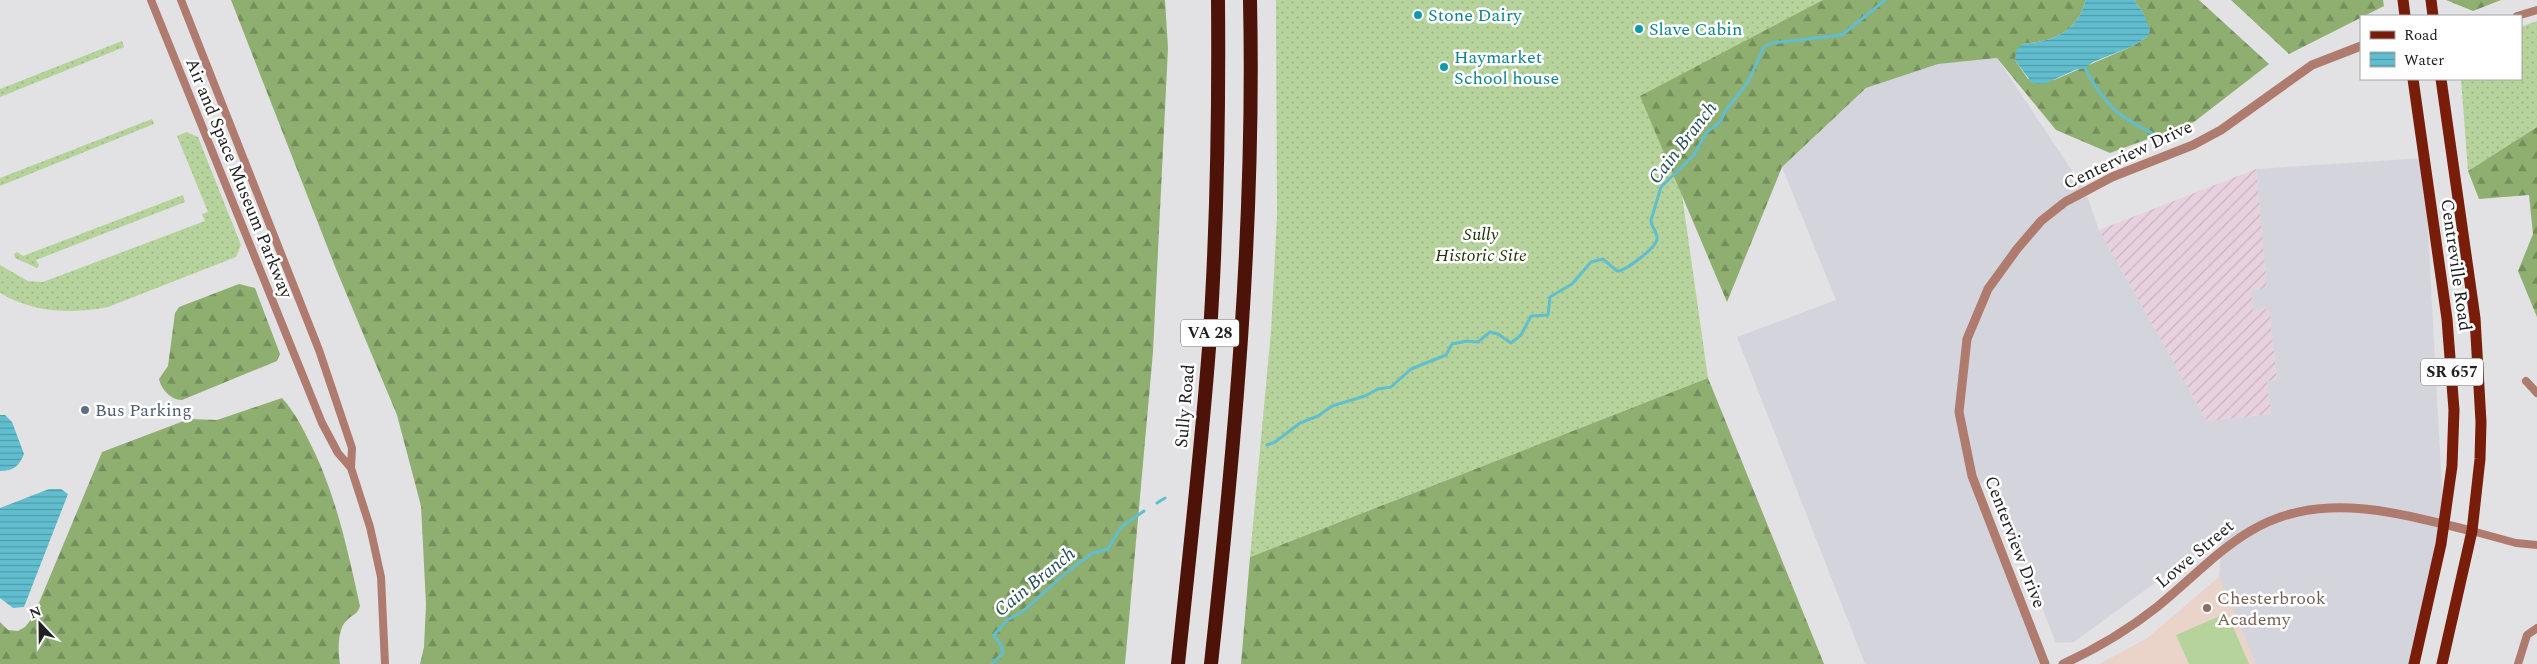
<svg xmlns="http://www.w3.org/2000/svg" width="2537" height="664" font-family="Spectral,serif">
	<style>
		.built { fill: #d4d4dd }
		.industrial { fill: url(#industrial-furrows) }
		.education { fill: #ead3c8 }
		.grass { fill: url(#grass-dots) }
		.forest { fill: url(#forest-firs) }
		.pitch { fill: #b6d39b }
		.water { fill: url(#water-rules) }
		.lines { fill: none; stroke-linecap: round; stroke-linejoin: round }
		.stream { stroke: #61becf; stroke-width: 3 }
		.minor { stroke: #af7b6f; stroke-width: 8 }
		.tertiary { stroke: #af7b6f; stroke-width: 9 }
		.primary { stroke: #781d0a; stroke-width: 11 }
		.motorway { stroke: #4e1308; stroke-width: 14 }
		.culture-dot { fill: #0f9aa8; stroke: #fff; stroke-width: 2 }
		.service-dot { fill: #5c6f8a; stroke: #fff; stroke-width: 2 }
		.education-dot { fill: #8d6e63; stroke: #fff; stroke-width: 2 }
		.labels { text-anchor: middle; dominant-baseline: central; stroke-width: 5; stroke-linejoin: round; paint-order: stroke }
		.shield { fill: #fff; stroke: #636364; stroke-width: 1 }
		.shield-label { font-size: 16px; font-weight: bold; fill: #202021 }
		.culture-label { font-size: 18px; fill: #0d838f; stroke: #fff; text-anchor: start }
		.street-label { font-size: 18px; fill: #202021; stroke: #fff }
		.park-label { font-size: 18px; font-style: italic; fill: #1e3104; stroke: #fff }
		.service-label { font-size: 18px; fill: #4e5e75; stroke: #fff; text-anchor: start }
		.education-label { font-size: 18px; fill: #785e54; stroke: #fff; text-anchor: start }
		.water-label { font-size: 19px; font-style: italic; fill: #244e56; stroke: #fff }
	</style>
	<defs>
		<pattern id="industrial-furrows" width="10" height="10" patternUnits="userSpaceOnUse" patternTransform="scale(1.25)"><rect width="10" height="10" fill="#e8d1de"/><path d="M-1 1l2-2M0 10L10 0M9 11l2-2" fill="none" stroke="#c7b3be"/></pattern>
		<pattern id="grass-dots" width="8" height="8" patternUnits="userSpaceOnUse" patternTransform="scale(1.25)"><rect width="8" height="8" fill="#b6d39b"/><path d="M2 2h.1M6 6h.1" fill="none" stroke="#9cb585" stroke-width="1.8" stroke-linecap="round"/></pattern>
		<pattern id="forest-firs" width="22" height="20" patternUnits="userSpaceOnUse" patternTransform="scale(1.25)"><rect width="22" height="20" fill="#8faf71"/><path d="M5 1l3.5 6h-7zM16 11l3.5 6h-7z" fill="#748e5c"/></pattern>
		<pattern id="water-rules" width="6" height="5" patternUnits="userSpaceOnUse" patternTransform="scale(1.25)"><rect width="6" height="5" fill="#61becf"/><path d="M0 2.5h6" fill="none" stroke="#509aa8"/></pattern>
	</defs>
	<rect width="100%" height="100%" fill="#e2e2e4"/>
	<path class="built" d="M1997,58L2085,190L2099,230L2207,421L2271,414L2267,381L2277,380L2269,309L2253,310L2251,290L2267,288L2256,169L2424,158L2444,524L2413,664H2256L2219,577L2222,534L2074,642L2056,643L1991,477L1976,486L2045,664H1865L1737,337L1836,300L1782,167L1866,88L1938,64Z"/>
	<path class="industrial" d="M2256,169L2267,288L2251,290L2253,310L2269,309L2277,380L2267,381L2271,414L2207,421L2099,230Z"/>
	<path class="education" d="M2219,577L2256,664H2099L2146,639Z"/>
	<path class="grass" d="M1276,0H1890L1681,188L1708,378L1250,557L1271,331L1277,216Z
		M2537,21V127L2468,171L2461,79H2521V27Z
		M122,41L124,47L0,97V89Z
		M152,119L154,124L0,186V178Z
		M187,132L198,137L241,245L236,257L108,307C70,314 34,313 0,293V265L28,281L43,282L205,221L202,214L208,212L177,136Z
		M183,195L185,202L36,260L39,265L37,268L15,258L14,254L17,252L23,256Z"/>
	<path class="forest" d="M231,0H1165L1168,48L1153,352L1125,664H420L424,647L426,604L421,506L397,415L336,269Z
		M1823,0H2086C2083,6 2082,13 2078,18C2065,38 2044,42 2022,44L2015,60L2028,79L2054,80L2133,46L2148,36L2144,14L2134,0H2199L2269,64L2194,122L2110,153L2056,130L1997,58L1938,64L1866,88L1782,167L1727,302L1640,96Z
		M2231,0H2383L2384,6L2289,54Z
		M2446,0H2501L2473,11Z
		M2537,127V317L2518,271L2533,234L2529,195L2479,199L2468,171Z
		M239,284L255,288L280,354L277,361L182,400C171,400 161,389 159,379L168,366L175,313L179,307Z
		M1708,378L1824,664H1241L1250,557Z
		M282,398C293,410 300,423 307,437C335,490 347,547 360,606C358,614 352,615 347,620C337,629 338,652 340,664H0V622L8,630L18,631L25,627L33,617L102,452L189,419L217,420Z"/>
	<path class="pitch" d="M2227,613L2249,664H2189L2176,635Z"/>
	<path class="water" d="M2086,0H2134L2144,14L2150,31L2148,36L2133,46L2093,62L2085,68L2075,70L2044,84L2032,83L2015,60L2016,51L2022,44C2044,42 2065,38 2078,18C2082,13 2083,6 2086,0Z
		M0,415H5L12,422L24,454C19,466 14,471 0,471Z
		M49,489H61L68,494L24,607L13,608L0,598V508Z"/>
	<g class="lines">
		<path class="stream" d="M2085,68C2106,108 2120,118 2160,137
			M1267,445L1275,442L1300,423L1318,416L1332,406L1365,396L1378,389L1391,387L1411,369L1446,355L1452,344L1467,341L1478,342L1490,332L1498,334L1511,343L1521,335L1531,316L1548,315L1550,297L1572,284L1591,262L1603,259L1617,271C1624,272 1658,247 1657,238C1657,231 1651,227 1651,220L1661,187L1693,156L1707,132L1721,121L1724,113L1748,82L1764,47L1772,43L1842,35L1885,0
			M1157,503L1165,498
			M992,664L1003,653L1001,645L994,635L1007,620L1022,612L1069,570L1093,553L1108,549L1121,527L1144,511"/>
		<path class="minor" d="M151,0L322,423L338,453L351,468L370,527L381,577L385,664
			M181,0L319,350L352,448L351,468
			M2517,16L2537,10
			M2526,381L2537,393
			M2472,531L2516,543L2537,545
			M2518,664L2527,635L2537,628"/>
		<path class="tertiary" d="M2045,664L1972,476L1959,412L1967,339L1988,289L2017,249L2041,221L2065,202L2112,177L2193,145L2221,130L2312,65L2361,46
			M2063,664C2096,649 2128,630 2157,607C2214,561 2249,511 2330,508C2378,506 2426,520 2472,531"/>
		<path class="primary" d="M2403,0L2405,16
			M2431,0L2433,16
			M2413,79L2447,319L2454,410L2452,466L2441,544L2414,664
			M2441,79L2475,318L2481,422L2480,459L2472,531L2442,664"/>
		<path class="motorway" d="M1178,664C1189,559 1201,453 1209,348C1217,232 1219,116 1218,0
			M1211,664C1235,444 1255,222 1250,0"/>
	</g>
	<g class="culture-dot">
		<circle cx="1418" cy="15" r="5"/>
		<circle cx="1639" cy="29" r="5"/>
		<circle cx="1444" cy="67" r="5"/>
	</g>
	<circle class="service-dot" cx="85" cy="410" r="5"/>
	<circle class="education-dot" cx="2207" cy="608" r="5"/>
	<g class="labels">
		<g class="shield">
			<rect x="1181" y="319.5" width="58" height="27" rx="4"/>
			<rect x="2421" y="358.5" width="62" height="27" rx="4"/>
		</g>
		<g class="shield-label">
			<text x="1210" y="333">VA 28</text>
			<text x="2452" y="372">SR 657</text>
		</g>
		<g class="culture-label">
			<text x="1428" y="15">Stone Dairy</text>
			<text x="1649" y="29">Slave Cabin</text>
			<text x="1454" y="57">Haymarket<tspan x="1454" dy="21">School house</tspan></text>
		</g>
		<g class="street-label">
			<text transform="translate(2128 155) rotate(-25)">Centerview Drive</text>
			<text transform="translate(239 178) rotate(68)">Air and Space Museum Parkway</text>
			<text transform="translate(2456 265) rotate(82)">Centreville Road</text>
			<text transform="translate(1185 406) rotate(-85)">Sully Road</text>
			<text transform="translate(2015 542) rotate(69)">Centerview Drive</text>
			<text transform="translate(2195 554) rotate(-40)">Lowe Street</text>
		</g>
		<g class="park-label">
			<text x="1481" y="234">Sully<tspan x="1481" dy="21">Historic Site</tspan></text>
		</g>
		<g class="service-label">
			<text x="95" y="410">Bus Parking</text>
		</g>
		<g class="education-label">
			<text x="2217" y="598">Chesterbrook<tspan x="2217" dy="21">Academy</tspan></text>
		</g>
		<g class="water-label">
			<text transform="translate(1683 143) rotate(-52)">Cain Branch</text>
			<text transform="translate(1035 582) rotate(-39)">Cain Branch</text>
		</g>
	</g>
	<rect x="2360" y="15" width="162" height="65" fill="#ffffff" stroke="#a6a6a6"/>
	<rect x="2370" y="31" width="25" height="8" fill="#781d0a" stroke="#a6a6a6"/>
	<text x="2404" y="40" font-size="15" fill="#202021">Road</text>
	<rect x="2370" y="52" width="25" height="15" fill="url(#water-rules)" stroke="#a6a6a6"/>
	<text x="2404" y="65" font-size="15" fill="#202021">Water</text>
	<g transform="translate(40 624) rotate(338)" stroke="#ffffff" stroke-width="4" paint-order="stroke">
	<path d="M0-4L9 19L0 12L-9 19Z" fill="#202021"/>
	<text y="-8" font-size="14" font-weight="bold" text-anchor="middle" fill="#202021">N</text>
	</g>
</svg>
